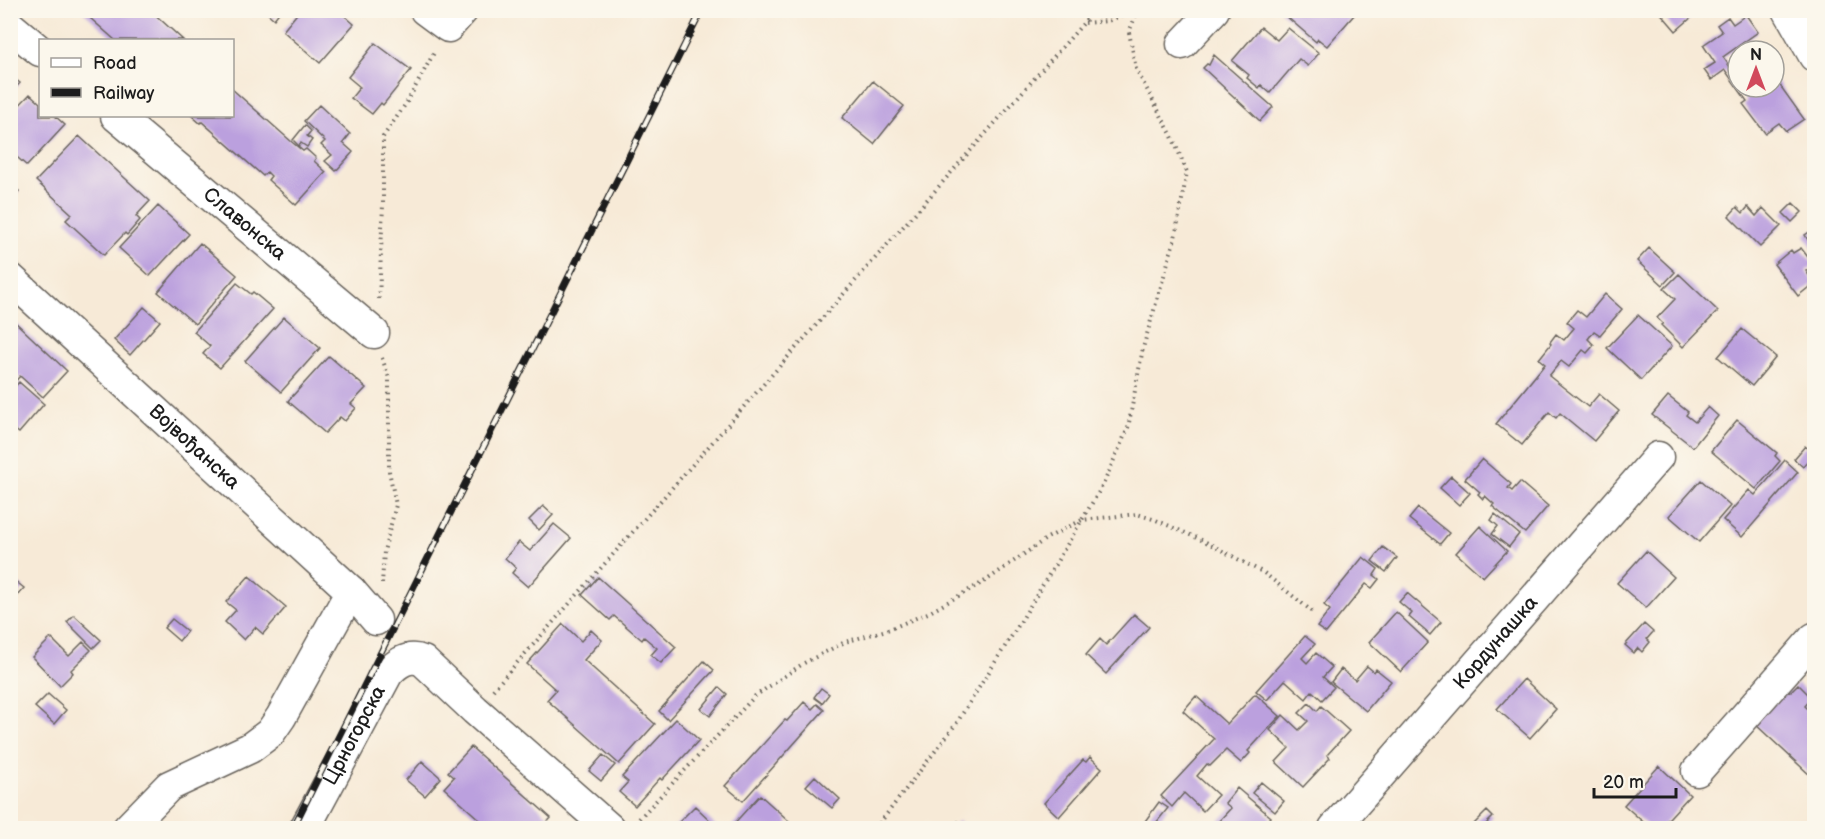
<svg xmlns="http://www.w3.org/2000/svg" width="1825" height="839" font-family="'Balsamiq Sans',sans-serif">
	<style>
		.building { fill: #bba0de }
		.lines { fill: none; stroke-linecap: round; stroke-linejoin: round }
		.minor-casing { stroke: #69645d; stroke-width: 33 }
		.path { stroke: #69645d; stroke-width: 4; stroke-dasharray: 1.5 4.5; stroke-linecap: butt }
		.minor { stroke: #fff; stroke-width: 30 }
		.rail-casing { stroke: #1c1c1c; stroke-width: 7 }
		.rail { stroke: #fbf7ec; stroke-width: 4.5; stroke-dasharray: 14; stroke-linecap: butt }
		.labels { text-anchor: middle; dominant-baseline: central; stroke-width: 5; stroke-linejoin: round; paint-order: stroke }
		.street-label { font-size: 20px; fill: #1c1c1c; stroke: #fbf7ec }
	</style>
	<rect width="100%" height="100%" fill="#fbf7ec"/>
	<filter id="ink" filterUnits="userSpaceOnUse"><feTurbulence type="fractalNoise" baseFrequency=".0167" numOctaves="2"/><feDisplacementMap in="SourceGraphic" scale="12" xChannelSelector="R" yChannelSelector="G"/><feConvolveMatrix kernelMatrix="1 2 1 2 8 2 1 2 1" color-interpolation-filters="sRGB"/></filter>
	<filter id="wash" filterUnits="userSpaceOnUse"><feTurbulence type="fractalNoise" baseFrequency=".008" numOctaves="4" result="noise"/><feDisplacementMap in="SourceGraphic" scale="24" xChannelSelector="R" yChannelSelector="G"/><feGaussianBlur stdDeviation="1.35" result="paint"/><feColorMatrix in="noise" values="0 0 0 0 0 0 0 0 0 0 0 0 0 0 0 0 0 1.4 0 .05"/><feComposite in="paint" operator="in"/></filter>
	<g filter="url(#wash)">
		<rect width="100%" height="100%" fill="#f7ead7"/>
		<g id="blocks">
			<path class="building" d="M81,10H150L183,40H115Z
				M264,10H281L274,19Z
				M300,10H338L354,24L320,63L283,31Z
				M1279,10H1348L1354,15L1327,46L1318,39L1316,42Z
				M1658,10H1700L1676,31Z
				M1746,15L1758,32L1723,57L1730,67L1738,61V87H1774V77L1804,119L1786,131L1779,123L1765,133L1743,104L1747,101L1725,70L1711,80L1704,70L1715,63L1703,45L1722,32L1717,25L1728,17L1733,24Z
				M1261,27L1277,40L1288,28L1319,53L1308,66L1299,59L1270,93L1261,85L1259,88L1247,78L1249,75L1232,61Z
				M375,43L411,70L383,105L381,103L372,114L351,98L360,87L348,77Z
				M1214,55L1273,107L1260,121L1203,68L1207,64L1209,65Z
				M10,75L20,83L10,93Z
				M873,81L904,106L874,144L842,118Z
				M232,89L293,143L303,151L306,149L316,158L314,161L326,172L296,205L268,180L271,176L267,172L263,176L202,122L200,123L192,116H232Z
				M30,94L40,103V116H55L65,125L27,166L10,151V115Z
				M319,105L350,134L343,143L353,152L336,171L325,161L332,155L321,145L325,141L304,121Z
				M305,125L311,131L307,136L312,140L307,147L301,143L299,146L293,140Z
				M79,136L150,201L136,216L140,220L127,235L125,233L104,255L66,220L72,214L36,181Z
				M10,184L19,191L10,201Z
				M1793,203L1802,212L1792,222L1783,213Z
				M158,206L189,234L150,276L119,248Z
				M1737,207L1743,213L1748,207L1756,216L1763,208L1781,226L1760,247L1729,216Z
				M1814,229V250L1805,235Z
				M200,243L237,275L195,324L158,292Z
				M1649,248L1675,272L1663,285L1637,261Z
				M1801,248L1814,265L1806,271L1814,283L1798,296L1774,264L1791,250L1793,253Z
				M1679,274L1718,311L1683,347L1661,325L1663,324L1657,318L1675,299L1664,289Z
				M237,283L251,294L253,292L273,309L220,368L203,354L210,346L194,332Z
				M1605,294L1622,309L1600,335L1594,331L1588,339L1594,345L1587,353L1583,350L1569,367L1561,361L1549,376L1588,407L1599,394L1619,411L1594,441L1560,413L1556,418L1549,412L1522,445L1496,424L1545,364L1539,359L1551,344L1550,342L1556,334L1564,340L1574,328L1567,322L1577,310L1586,317Z
				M144,307L160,321L130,355L114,340Z
				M1638,315L1672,346L1641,380L1607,348Z
				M284,317L320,348L281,392L245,361Z
				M13,320L67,371L43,397L20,376L10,387V323Z
				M1742,329L1776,357L1752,386L1718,357Z
				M329,356L366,388L351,404L356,408L345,421L340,417L325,433L288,401Z
				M19,382L44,404L19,433L10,426V392Z
				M1668,396L1688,412L1686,415L1695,422L1708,407L1718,416L1693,447L1652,415Z
				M1737,420L1777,453L1775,456L1780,461L1756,489L1711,451Z
				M1805,446L1814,454L1803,467L1794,459Z
				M1482,459L1511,484L1508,488L1512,491L1520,482L1548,506L1525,533L1492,506L1494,504L1485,496L1483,499L1478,494L1480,492L1465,479Z
				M1785,460L1798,472L1742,537L1723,520L1749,490L1755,495Z
				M1451,476L1470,493L1459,505L1440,488Z
				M1701,480L1730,506L1699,542L1669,516Z
				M543,506L553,515L539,530L529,520Z
				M1418,508L1449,533L1440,544L1409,519Z
				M1495,514L1519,534L1509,547L1492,534L1498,526L1491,520Z
				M554,524L571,538L528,587L512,573L516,568L505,558L519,542L530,551Z
				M1480,526L1507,551L1483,577L1456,553Z
				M1383,547L1397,558L1386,572L1372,561Z
				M1646,551L1674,577L1646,608L1617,583Z
				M1363,557L1378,569L1374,575L1379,579L1372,588L1366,584L1326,633L1317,627L1330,610L1324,605Z
				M249,576L286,607L263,634L255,627L244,640L225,622L236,610L226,602Z
				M598,577L676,647L661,663L651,655L657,648L644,637L642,640L614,616L610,620L582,595Z
				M14,580L24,588L15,598L10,595V584Z
				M1407,593L1441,622L1430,635L1409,617L1412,613L1399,602Z
				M1396,612L1428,642L1401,672L1369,642Z
				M1134,614L1149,627L1106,674L1086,655L1100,639L1106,645Z
				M74,615L101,640L93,648L67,622Z
				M172,619L187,631L179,641L164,628Z
				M563,624L581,641L591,630L602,640L584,660L655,724L619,764L547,700L556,690L527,664Z
				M1644,624L1653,632L1647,639L1650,642L1642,652L1638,648L1634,653L1625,645Z
				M1305,636L1315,644L1302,658L1307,663L1316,653L1332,667L1323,677L1334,687L1322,700L1312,691L1306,699L1285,680L1267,700L1256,691Z
				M51,638L69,656L83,642L91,650L71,670L73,673L60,686L32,657Z
				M704,661L714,670L668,720L659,711Z
				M1367,666L1374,672L1376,669L1391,681L1366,711L1331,682L1341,669L1355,680Z
				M1524,679L1556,709L1530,738L1497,709Z
				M1798,684L1812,698L1805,706L1814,715V775L1812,777L1754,723L1786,689L1790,692Z
				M719,687L727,694L710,716L701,709Z
				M821,688L829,694L822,703L814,697Z
				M48,694L66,710L54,724L35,707Z
				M1255,694L1280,716L1248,751L1250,753L1241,763L1226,750L1210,766L1207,764L1197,776L1218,795L1203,811L1184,793L1172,807L1161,796L1214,739L1183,711L1196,696L1227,724Z
				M804,702L812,709L817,704L824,710L743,801L725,786L785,720L787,721Z
				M1309,703L1317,711L1321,706L1349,731L1327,755L1330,758L1303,787L1276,762L1289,748L1270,730L1283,715L1299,730L1308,721L1299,713Z
				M676,719L699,740L662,780L660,778L635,806L619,792L628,782L622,777Z
				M471,747L551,818L542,828H489L444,788L454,777L448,772Z
				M603,755L615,765L601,781L589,771Z
				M1090,757L1102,768L1059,817L1044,803L1083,760L1086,762Z
				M422,761L441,778L425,796L406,780Z
				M1659,766L1690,795L1660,828H1650L1624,805Z
				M815,776L840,799L832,808L806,786Z
				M1261,782L1284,801L1275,812L1252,793Z
				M1237,788L1271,817L1261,828H1225L1218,822L1231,808L1225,803Z
				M760,795L789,821L787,823L793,828H730Z
				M1159,802L1168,808L1152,828H1140Z
				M695,806L718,828H673Z
				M1487,811L1493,817L1482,828H1470Z
				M958,821L967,828H951Z"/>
		</g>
	</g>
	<g filter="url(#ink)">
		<use href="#blocks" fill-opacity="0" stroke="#69645d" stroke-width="1.5"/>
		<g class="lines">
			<defs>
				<g id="minor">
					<path d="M425,10L448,27L463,10"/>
					<path d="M1788,10L1814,56"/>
					<path d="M10,26L40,51"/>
					<path d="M1182,44L1214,10"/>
					<path id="s1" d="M116,116L374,333"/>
					<path id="s2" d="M10,278L351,591L376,620"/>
					<path d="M1697,771L1814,638"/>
					<path d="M128,828L169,786L250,748L270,733L281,717L351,591"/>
					<path id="s3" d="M305,828L388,673C398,662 409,655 423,661L475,710L609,828"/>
					<path id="s4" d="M1334,828L1658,457"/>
				</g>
			</defs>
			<use href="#minor" class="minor-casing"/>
			<path class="path" d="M1085,23L1108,21L1133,10
				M379,299L383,205V137L407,102L435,51
				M382,358L389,378V471L396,505L384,551L382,584
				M493,690L1095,10
				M635,823L755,696L804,663L845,642L890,629L930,612L987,580L1047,538L1082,520L1137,514L1156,520L1206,542L1264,573L1313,612
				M876,828L956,724L1018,626L1103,485L1128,428L1143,348L1175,238L1187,172L1171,134L1136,69L1129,32L1138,10"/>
			<use href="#minor" class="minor"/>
			<defs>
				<path id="rail" d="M293,828L702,10"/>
			</defs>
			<use href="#rail" class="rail-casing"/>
			<use href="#rail" class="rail"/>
		</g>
	</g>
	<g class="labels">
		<g class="street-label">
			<text stroke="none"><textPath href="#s1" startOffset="168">Славонска</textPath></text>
			<text stroke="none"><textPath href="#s2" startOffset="250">Војвођанска</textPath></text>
			<text stroke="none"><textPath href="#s4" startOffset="246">Кордунашка</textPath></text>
			<text stroke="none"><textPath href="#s3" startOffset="105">Црногорска</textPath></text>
		</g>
	</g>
	<rect width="1825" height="839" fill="none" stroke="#fbf7ec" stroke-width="36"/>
	<rect x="39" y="39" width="195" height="78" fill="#fbf7ec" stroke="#a29f99" stroke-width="1.5"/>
	<rect x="51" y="58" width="30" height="9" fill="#ffffff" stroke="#a29f99" stroke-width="1.5"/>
	<text x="93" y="69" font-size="18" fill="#1c1c1c">Road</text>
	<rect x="51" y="88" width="30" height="9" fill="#1c1c1c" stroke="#a29f99" stroke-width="1.5"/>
	<text x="93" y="99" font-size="18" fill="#1c1c1c">Railway</text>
	<g transform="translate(1756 69)"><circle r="28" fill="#fbf7ec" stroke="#a29f99" stroke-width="1.5"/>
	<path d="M0-4.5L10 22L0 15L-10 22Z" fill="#d1495b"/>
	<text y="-9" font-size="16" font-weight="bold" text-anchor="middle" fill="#1c1c1c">N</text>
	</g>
	<path d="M1594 788v9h82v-9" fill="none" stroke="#1c1c1c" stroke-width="3"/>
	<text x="1603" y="788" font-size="18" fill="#1c1c1c" stroke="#fbf7ec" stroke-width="4.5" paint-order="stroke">20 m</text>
</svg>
